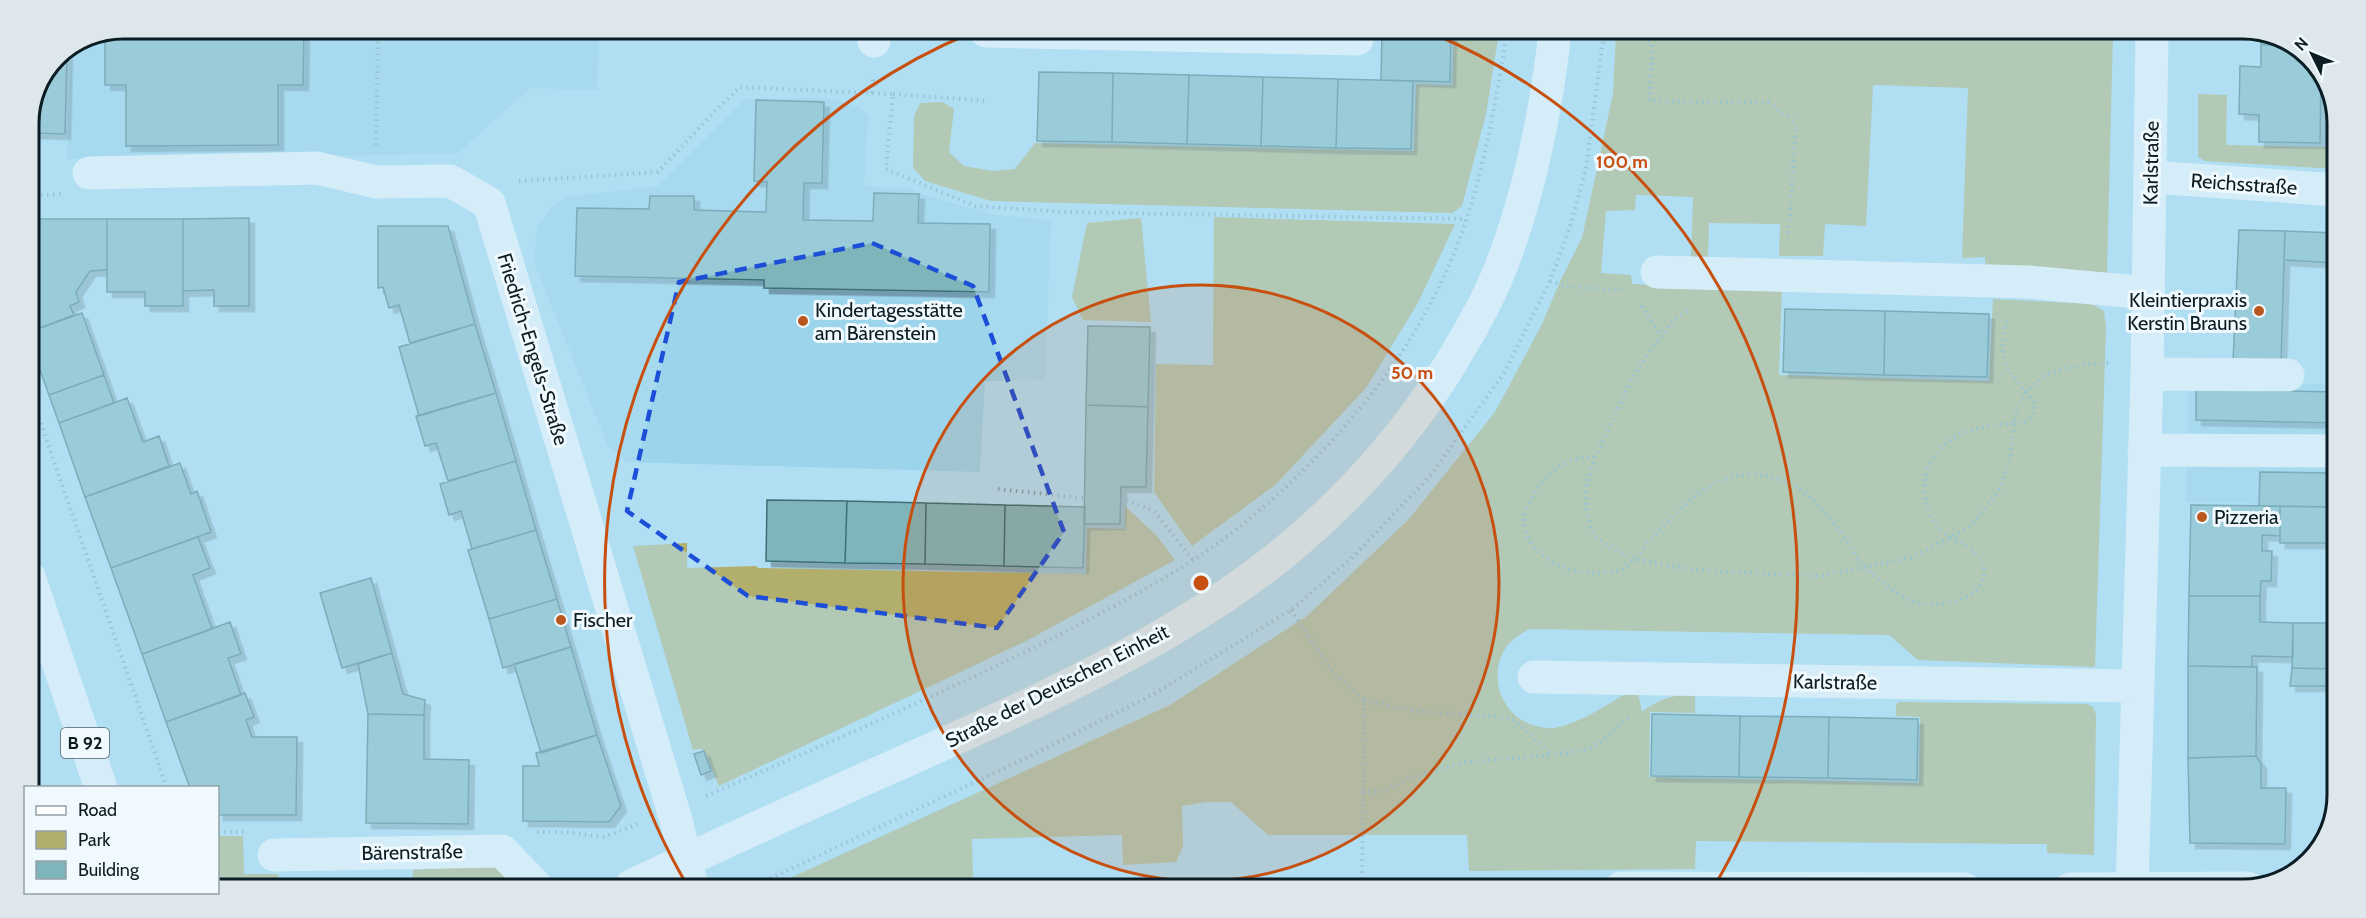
<svg xmlns="http://www.w3.org/2000/svg" width="2366" height="918" font-family="Cabin,sans-serif">
	<style>
		.built { fill: #9cd4ec }
		.green { fill: #b2af6c }
		.building { fill: #7fb4ba; stroke: #3c6f75; stroke-width: 1.5; filter: url(#shadow) }
		.lines { fill: none; stroke-linecap: round; stroke-linejoin: round }
		.path { stroke: #7da3b3; stroke-width: 4; stroke-dasharray: 1.5 4.5; stroke-linecap: butt }
		.minor { stroke: #fff; stroke-width: 33 }
		.major { stroke: #fff; stroke-width: 33 }
		.marked { fill: none; stroke: #1d4ed8; stroke-width: 4.5; stroke-dasharray: 12 8; stroke-linejoin: round }
		.ring { fill: none; stroke: #c75010; stroke-width: 3 }
		.poi-dot { fill: #b9571e; stroke: #f0f9fd; stroke-width: 2 }
		.labels { text-anchor: middle; dominant-baseline: central; stroke-width: 6; stroke-linejoin: round; paint-order: stroke }
		.shield { fill: #f0f9fd; stroke: #505f65; stroke-width: 1.5 }
		.shield-label { font-size: 18px; font-weight: bold; fill: #0b1d24 }
		.street-label { font-size: 20px; fill: #0b1d24; stroke: #f0f9fd }
		.poi-label { font-size: 20px; fill: #0b1d24; stroke: #f0f9fd; text-anchor: start }
		.rim { fill: none; stroke: #0b1d24; stroke-width: 3 }
		.centre { fill: #c75010; stroke: #f0f9fd; stroke-width: 3 }
		.ring-label { font-size: 18px; text-anchor: middle; font-weight: bold; fill: #c75010; stroke: #f0f9fd; stroke-width: 6; stroke-linejoin: round; paint-order: stroke }
	</style>
	<defs>
		<filter id="shadow"><feDropShadow dx="5.5" dy="5.5" stdDeviation="0" flood-color="#0004"/></filter>
	</defs>
	<rect width="100%" height="100%" fill="#b0dff3"/>
	<path class="built" d="M123,29L599,30L597,90L530,88L457,154L67,159L71,50Z
		M828,98L859,107L868,116L864,186L913,189L921,194L995,215L1051,220L1045,380L985,381L980,472L627,462L608,446L534,262L537,227L552,207L566,197L658,186L745,99Z
		M2189,379L2335,385V507L2259,506L2251,503L2186,502Z"/>
	<path class="green" d="M1454,32H1499L1486,114L1462,206L1452,213L991,201L925,181L913,168L914,116L920,103L943,102L954,109L949,152L964,166L993,171L1015,169L1035,143L1414,151L1416,84L1452,85Z
		M1616,32L2113,33L2107,273L1986,269L1985,257L1962,258L1968,88L1873,85L1866,226L1825,224L1823,256H1779L1780,224L1709,223L1708,258H1691L1693,197L1636,195L1635,210L1606,211L1601,273L1631,275L1632,284L1782,289L1779,375L1989,381L1993,299L2092,304L2104,311L2106,328L2095,667L1918,660L1889,635L1530,629C1520,634 1511,640 1505,649C1486,680 1505,722 1541,727C1545,728 1550,729 1554,728C1583,723 1612,701 1637,687L1642,712C1661,698 1671,695 1695,695V713L1650,712L1649,777L1919,783L1920,717L1896,716V704L1899,702L2087,704L2093,707L2096,715L2094,855L2047,853V844L1696,841L1695,869L1469,871L1467,835H1268L1231,802H1206L1182,806L1183,846L1176,862L1123,865L1122,835L972,839L973,882L781,886V882L1170,705L1307,616L1409,519L1495,412L1542,324L1560,281L1582,238L1613,94Z
		M2198,94L2227,95L2226,145L2332,147L2333,104L2337,116V169L2205,161L2198,157Z
		M1214,217L1455,224L1418,303L1366,388L1275,485L1192,546L1154,492L1156,364L1213,365Z
		M1141,218L1151,322L1083,320L1072,297L1087,223Z
		M1125,506L1157,536L1175,560L1026,641L719,786L704,751L701,749L693,750L633,546L687,543V568L756,566L758,568L1086,574L1087,528L1125,529Z
		M218,836H243L244,874H278L279,885H218Z
		M486,865L500,867L514,885H412L413,870Z"/>
	<path class="building" d="M123,29H304L303,85H278V145L126,146V85H105V36Z
		M1382,32H1451L1450,82L1381,80Z
		M2262,34H2274L2290,45H2261Z
		M2261,45H2290L2318,66L2321,74L2320,143L2259,142V115L2239,114L2240,66L2261,67Z
		M59,55H67L65,134L29,133V117L56,56Z
		M1039,72L1113,73L1112,142L1037,141Z
		M1113,73L1189,75L1187,144L1112,142Z
		M1189,75L1263,77L1261,146L1187,144Z
		M1263,77L1338,79L1336,148L1261,146Z
		M1338,79L1413,81L1411,149L1336,148Z
		M756,100L824,102L822,183H804L803,220L873,221L874,193L919,194L918,223L990,224L989,292L764,288V280L575,276L577,208L649,209L650,196H694V210L766,212L767,182L754,181Z
		M249,218V306H214V290L183,291V219Z
		M29,219H107V270L90,271L76,292L79,302L70,306L74,315L29,332Z
		M107,219H183V306H145V292H107Z
		M378,226H448L475,324L410,343L399,305L389,308L383,287L378,288Z
		M2239,230L2285,231L2281,364L2233,362Z
		M2285,231L2336,233V263L2284,260Z
		M1785,309L1885,311L1884,375L1783,372Z
		M1885,311L1989,314L1987,377L1884,375Z
		M82,313L104,375L49,395L29,339V332Z
		M475,324L496,393L419,416L399,347Z
		M1088,326L1150,327L1148,407L1086,405Z
		M104,375L114,403L59,423L49,395Z
		M2196,389L2335,392V423L2196,420Z
		M496,393L516,461L448,481L436,443L425,446L416,416Z
		M127,398L143,442L159,436L169,466L85,497L59,423Z
		M1086,405L1148,407L1146,487H1121L1120,524H1084Z
		M516,461L536,530L472,549L461,511L449,515L440,484Z
		M180,463L191,494L197,491L211,532L111,568L85,497Z
		M2260,472L2335,473V507L2259,506Z
		M767,500L847,501L845,563L766,561Z
		M847,501L926,503L925,564L845,563Z
		M926,503L1005,505L1004,566L925,564Z
		M1005,505L1085,507L1083,568L1004,566Z
		M2191,505L2280,506V536L2262,535V551H2272L2271,581H2261L2260,596H2189Z
		M2280,506L2335,507L2334,543H2280Z
		M536,530L557,599L489,619L468,550Z
		M198,537L210,568L193,575L212,629L142,654L111,568Z
		M371,578L392,653L342,668L320,593Z
		M2189,596H2260V622L2293,623V657L2252,656V667L2188,666Z
		M557,599L571,647L503,668L489,619Z
		M230,622L241,654L228,658L241,695L166,722L142,654Z
		M2293,623H2334L2333,669L2292,668Z
		M571,647L597,735L541,753L514,664Z
		M392,653L403,694L425,700L424,715L368,714L358,664Z
		M2188,666L2257,667L2256,756L2188,758Z
		M2292,668L2333,669V686H2290Z
		M245,693L254,717L246,720L252,737H297L296,815H218V788H190L166,722Z
		M368,714L424,715V759L469,760L468,824L366,823Z
		M1652,714L1740,716L1739,777L1651,776Z
		M1740,716L1829,717L1828,778L1739,777Z
		M1829,717L1918,719L1917,780L1828,778Z
		M597,735L621,806L609,822L523,821V766H539L536,753Z
		M704,751L711,771L701,775L694,754Z
		M2256,756L2261,764V788H2286L2285,844L2190,843L2188,758Z"/>
	<g class="lines">
		<path class="path" d="M1640,32L1652,44L1650,101L1768,102L1796,123L1788,238
			M872,93L873,78
			M893,94L989,101
			M376,145L378,29
			M519,181L658,172L714,112L740,87L893,94L886,169L975,206L1067,212L1465,219
			M29,196L61,194
			M1550,281L1571,287L1624,290
			M1641,306L1661,336
			M1687,311L1674,320L1661,336L1634,374L1595,457L1586,487V511L1593,534L1609,547L1633,559L1693,570L1819,576L1911,558L1970,527L1999,490L2010,459L2016,409L2026,392L2046,374L2084,364L2111,363
			M29,389L167,788
			M1595,457C1566,457 1548,471 1534,495C1530,502 1524,513 1524,520C1524,555 1568,575 1598,573C1604,573 1614,572 1620,570C1632,565 1641,550 1649,542C1684,503 1721,460 1779,479C1813,491 1830,518 1850,546C1855,553 1859,562 1865,568C1877,579 1903,600 1918,603C1936,607 1960,603 1975,591C1979,588 1982,581 1985,577C1984,571 1984,564 1981,559C1971,545 1952,541 1940,529C1924,513 1920,481 1931,461C1948,433 1974,427 2005,424C2012,423 2021,424 2027,420C2034,416 2034,412 2035,405C2012,372 1993,364 2008,319
			M998,489L1084,498
			M1121,498L1154,511L1193,560
			M1291,610L1334,674L1364,700L1362,887
			M1364,700L1414,711L1500,717L1514,720L1552,755
			M29,763L37,788
			M1362,792L1385,791L1408,779L1464,762L1552,755L1589,749L1608,736L1629,716
			M706,796C825,744 945,693 1061,634C1120,603 1182,572 1234,531C1326,459 1408,364 1453,256C1482,184 1495,108 1507,32
			M218,832H245
			M537,832H565L604,837L638,824
			M218,884V885
			M754,886L1026,758L1154,694L1291,610L1354,556L1430,476L1504,373L1550,281L1569,230L1586,169L1604,32"/>
		<path class="minor" d="M986,31L1357,39V31
			M874,41L875,30
			M89,173L317,168L376,182L450,181L489,203L676,820L692,886
			M2151,177L2337,190
			M1657,272L2028,282L2148,293
			M2147,374L2288,375
			M2144,450L2335,451
			M1534,677L2137,686
			M274,855L502,851L535,885
			M631,886C718,845 806,805 894,766C1028,706 1180,640 1293,545C1351,496 1403,438 1444,374C1465,340 1486,305 1501,267C1530,192 1546,112 1555,32
			M1621,888L1964,889
			M2070,889L2248,888
			M2132,889L2147,374L2152,33"/>
		<path class="major" d="M29,577L101,788"/>
	</g>
	<path d="M0 0H2366V918H0ZM872,243L973,286L1064,532L997,628L748,596L627,511L679,282Z" fill="#b0dff3" fill-opacity=".55" fill-rule="evenodd"/>
	<path class="marked" d="M872,243L973,286L1064,532L997,628L748,596L627,511L679,282Z"/>
	<circle cx="1201" cy="583" r="298" fill="#c75010" fill-opacity=".12"/>
	<g class="ring">
		<circle cx="1201" cy="583" r="298"/>
		<path d="M687 885A596 596 0 0 1 973 32M1429 32A596 596 0 0 1 1715 885"/>
	</g>
	<g class="poi-dot">
		<circle cx="2259" cy="311" r="6"/>
		<circle cx="803" cy="321" r="6"/>
		<circle cx="2202" cy="517" r="6"/>
		<circle cx="561" cy="620" r="6"/>
	</g>
	<g class="labels">
		<rect class="shield" x="61" y="728" width="48" height="30" rx="4.5"/>
		<g class="shield-label">
			<text x="85" y="743">B 92</text>
		</g>
		<g class="street-label">
			<text transform="translate(2151 163) rotate(-89)">Karlstraße</text>
			<text transform="translate(2244 184) rotate(4)">Reichsstraße</text>
			<text transform="translate(533 349) rotate(73)">Friedrich-Engels-Straße</text>
			<text transform="translate(1835 682) rotate(1)">Karlstraße</text>
			<text transform="translate(1057 686) rotate(-27)">Straße der Deutschen Einheit</text>
			<text transform="translate(412 852) rotate(-1)">Bärenstraße</text>
		</g>
		<g class="poi-label">
			<text x="2247" y="300" text-anchor="end">Kleintierpraxis<tspan x="2247" dy="23">Kerstin Brauns</tspan></text>
			<text x="815" y="310">Kindertagesstätte<tspan x="815" dy="23">am Bärenstein</tspan></text>
			<text x="2214" y="517">Pizzeria</text>
			<text x="573" y="620">Fischer</text>
		</g>
	</g>
	<path d="M0 0H2366V918H0ZM123 39H2243A84 84 0 0 1 2327 123V795A84 84 0 0 1 2243 879H123A84 84 0 0 1 39 795V123A84 84 0 0 1 123 39Z" fill="#dee7ec" fill-rule="evenodd"/>
	<path class="rim" d="M123 39H2243A84 84 0 0 1 2327 123V795A84 84 0 0 1 2243 879H123A84 84 0 0 1 39 795V123A84 84 0 0 1 123 39Z"/>
	<circle cx="1201" cy="583" r="9" class="centre"/>
	<g class="ring-label">
		<text x="1622" y="168">100 m</text>
		<text x="1412" y="379">50 m</text>
	</g>
	<rect x="24" y="786" width="195" height="108" fill="#f0f9fd" stroke="#94a1a6" stroke-width="1.5"/>
	<rect x="36" y="806" width="30" height="9" fill="#ffffff" stroke="#94a1a6" stroke-width="1.5"/>
	<text x="78" y="816" font-size="18" fill="#0b1d24">Road</text>
	<rect x="36" y="831" width="30" height="18" fill="#b2af6c" stroke="#94a1a6" stroke-width="1.5"/>
	<text x="78" y="846" font-size="18" fill="#0b1d24">Park</text>
	<rect x="36" y="861" width="30" height="18" fill="#7fb4ba" stroke="#94a1a6" stroke-width="1.5"/>
	<text x="78" y="876" font-size="18" fill="#0b1d24">Building</text>
	<g transform="translate(2312 54) rotate(313)" stroke="#f0f9fd" stroke-width="4.5" paint-order="stroke">
	<path d="M0-4.5L10 22L0 15L-10 22Z" fill="#0b1d24"/>
	<text y="-9" font-size="16" font-weight="bold" text-anchor="middle" fill="#0b1d24">N</text>
	</g>
</svg>
